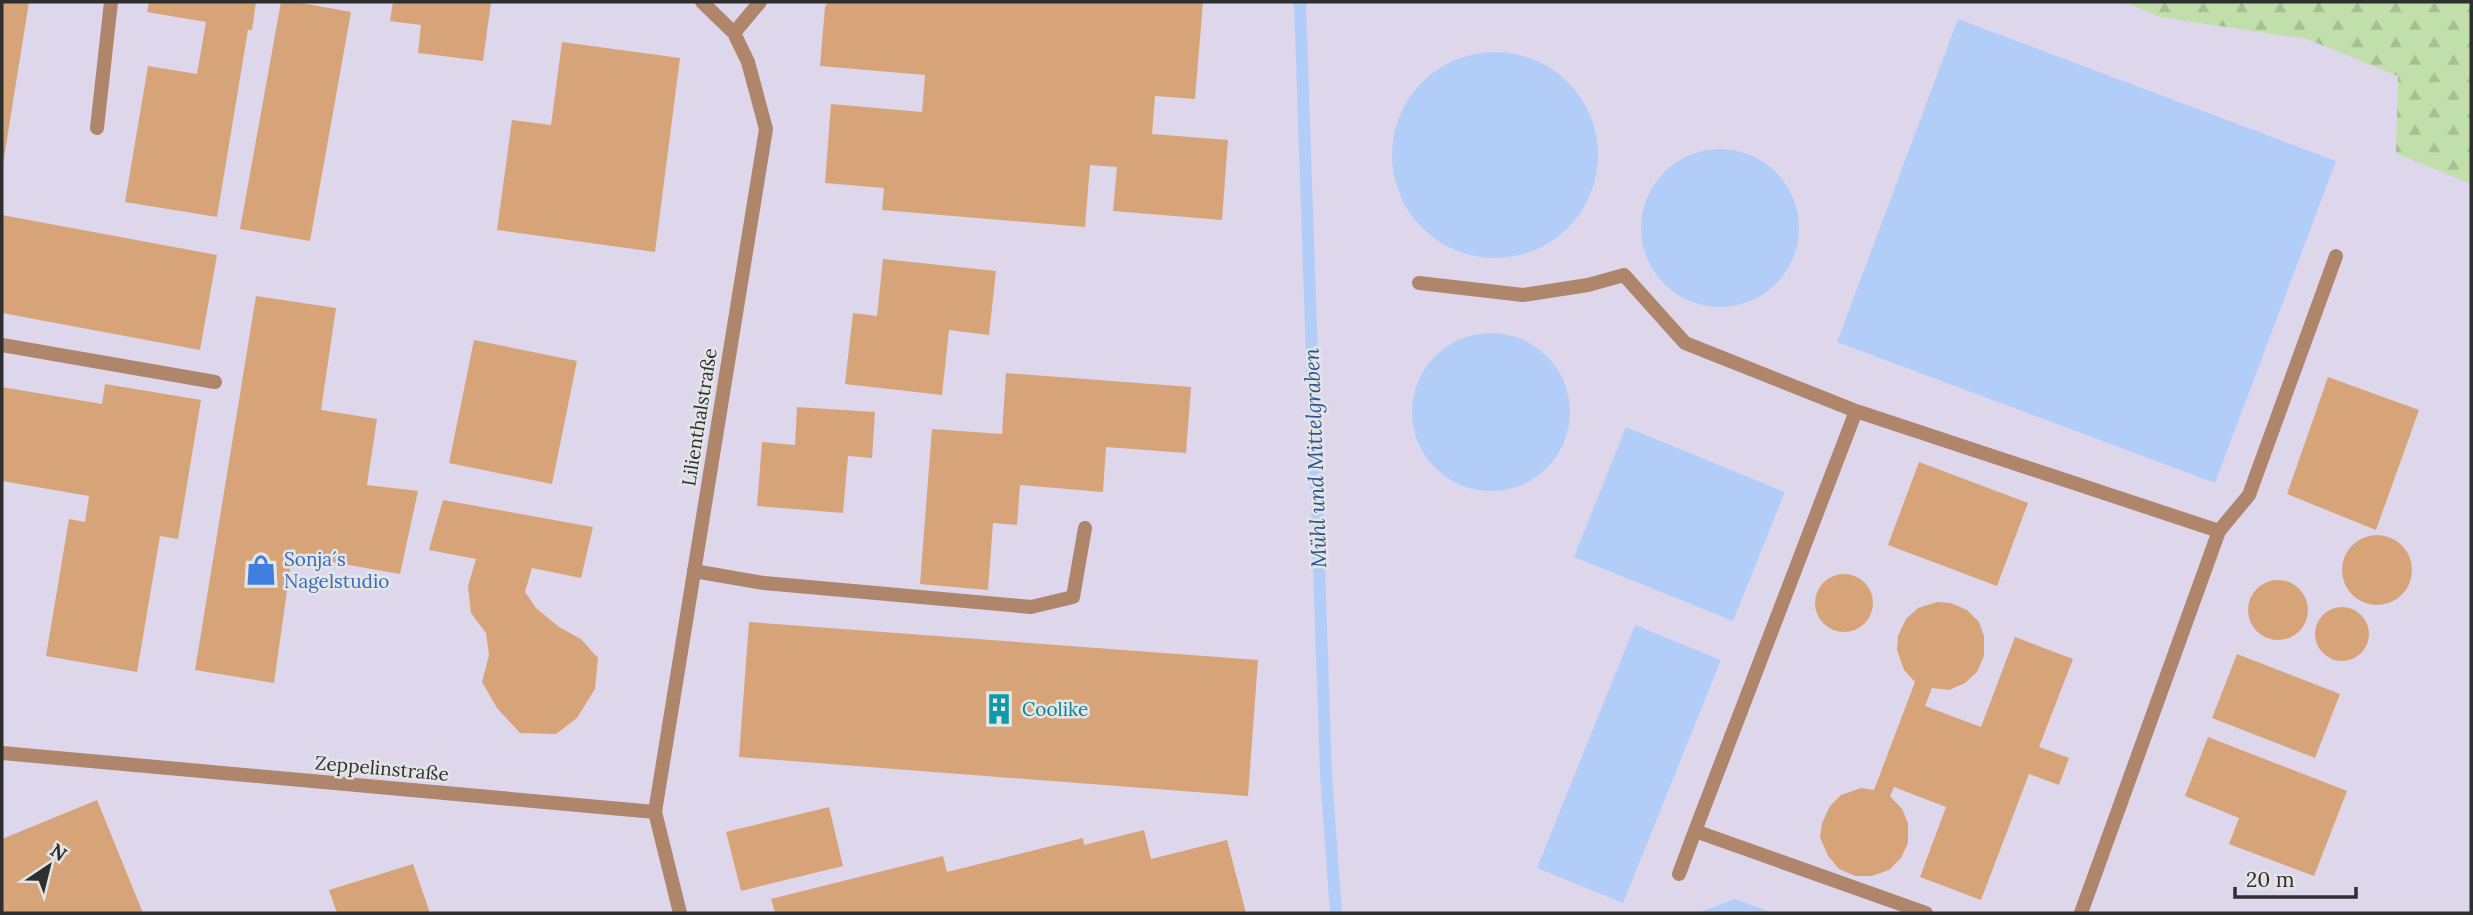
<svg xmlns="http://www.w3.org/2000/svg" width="2473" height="915" font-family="Lora,serif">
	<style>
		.commercial { fill: #ded7ec }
		.forest { fill: url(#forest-firs) }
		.water { fill: #b2cef8 }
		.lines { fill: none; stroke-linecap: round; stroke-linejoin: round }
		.stream { stroke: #b2cef8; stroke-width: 12 }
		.building { fill: #d7a47a }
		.service { stroke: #af856b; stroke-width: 14 }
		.minor { stroke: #af856b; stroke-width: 14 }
		.labels { text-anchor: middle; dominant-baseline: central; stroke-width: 5; stroke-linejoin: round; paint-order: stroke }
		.street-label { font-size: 19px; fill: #2e2f2f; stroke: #e4e5e6 }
		.shop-label { font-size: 19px; fill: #366cbe; stroke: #e4e5e6; text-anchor: start }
		.culture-label { font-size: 19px; fill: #0d838f; stroke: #e4e5e6; text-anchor: start }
		.water-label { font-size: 21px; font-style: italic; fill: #2a5391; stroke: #e4e5e6 }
	</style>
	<defs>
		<pattern id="forest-firs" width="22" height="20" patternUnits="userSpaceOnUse" patternTransform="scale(1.75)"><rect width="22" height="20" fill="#c1dfab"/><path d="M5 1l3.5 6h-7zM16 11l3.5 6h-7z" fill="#a6c093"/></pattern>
	</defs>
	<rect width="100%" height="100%" fill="#e4e5e6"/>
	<path class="commercial" d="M2,2H2471V913H2Z"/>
	<path class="forest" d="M2124,2H2471V184L2396,153L2398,76L2307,39L2160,17Z"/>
	<path class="water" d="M1958,19L2336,161L2215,483L1837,342Z
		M1392 155a103 103 0 1 1 206 0a103 103 0 1 1-206 0Z
		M1641 228a79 79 0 1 1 158 0a79 79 0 1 1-158 0Z
		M1412 412a79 79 0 1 1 158 0a79 79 0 1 1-158 0Z
		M1626,427L1785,492L1733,621L1574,557Z
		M1635,625L1721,660L1623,903L1537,868Z
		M1735,899L1773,913H1702L1703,911Z"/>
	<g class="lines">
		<path class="stream" d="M1300,2L1326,774L1336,913"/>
	</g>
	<path class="building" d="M2,2H29L3,164H2Z
		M149,2H256L252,30H248L217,217L125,202L148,66L197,74L206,22L147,12Z
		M281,2H296L351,12L310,241L240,229Z
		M393,2H491L483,61L418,53L421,25L390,21Z
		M828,2H1203L1195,99L1155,96L1152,134L1228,140L1222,220L1113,211L1117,167L1090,165L1085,227L882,210L884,188L825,183L831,104L922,112L925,75L820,66L825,7Z
		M562,42L680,58L655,252L497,230L512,120L551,125Z
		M2,215L217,255L200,350L2,313Z
		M883,259L996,271L989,335L949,330L942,395L845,384L853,313L877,316Z
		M256,296L336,308L321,410L377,419L367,485L418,491L400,574L292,555L274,683L195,670Z
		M474,340L577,361L552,484L449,463Z
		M1006,373L1191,387L1186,453L1106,447L1103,492L1020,485L1017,525L993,523L988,590L920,584L932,429L1002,434Z
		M2328,377L2419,410L2376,530L2287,494Z
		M105,384L201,400L178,539L160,536L137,672L46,656L69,519L85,522L89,496L2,481V387L102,404Z
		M797,407L875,412L872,458L848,456L843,513L757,506L762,442L795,445Z
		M1919,462L2028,503L1997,586L1888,545Z
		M443,500L593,527L581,578L532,568L525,592L536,608L559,627L581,639L598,658L595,689L577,718L556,734L520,733L497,708L482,682L489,655L486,633L471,613L468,586L476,559L429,550Z
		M2342 570a35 35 0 1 1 70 0a35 35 0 1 1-70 0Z
		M1815 603a29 29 0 1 1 58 0a29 29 0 1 1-58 0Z
		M2248 610a30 30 0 1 1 60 0a30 30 0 1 1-60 0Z
		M1937,602L1951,603L1967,610L1979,622L1984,636V656L1977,672L1965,683L1949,690L1932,688L1925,706L1981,727L2015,637L2073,659L2039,747L2069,758L2059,785L2029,774L1981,900L1920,877L1946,807L1894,787L1890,796L1902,809L1908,823V843L1901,858L1889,870L1872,876H1855L1839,869L1828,856L1820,837L1822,823L1830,806L1841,795L1861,788L1874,790L1915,682L1904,670L1897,650L1898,636L1906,619L1918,608Z
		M2315 634a27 27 0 1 1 54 0a27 27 0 1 1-54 0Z
		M749,622L1258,660L1248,796L739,757Z
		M2237,654L2340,694L2315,758L2212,718Z
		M2208,737L2347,791L2314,876L2229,844L2239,818L2185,796Z
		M97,800L143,913H2V839Z
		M829,807L843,866L741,891L726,832Z
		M1144,830L1151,859L1227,840L1246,913H775L771,899L943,856L947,872L1083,838L1084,845Z
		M413,864L430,913H337L329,890Z"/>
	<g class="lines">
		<path class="service" d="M97,128L111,2
			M1419,283L1523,295L1588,285L1624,275L1685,343L1856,411
			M2,345L215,382
			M2219,531L2249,495L2336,256
			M694,571L764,583L1031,607L1073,597L1085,528
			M1679,874L1695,831
			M1926,913L1695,831L1856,411L2219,531L2081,913"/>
		<path class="minor" d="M734,33L760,2
			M2,753L655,812L680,913
			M655,812L766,129L748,62L734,33L702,2"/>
	</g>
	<defs>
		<symbol id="shop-bare" viewBox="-9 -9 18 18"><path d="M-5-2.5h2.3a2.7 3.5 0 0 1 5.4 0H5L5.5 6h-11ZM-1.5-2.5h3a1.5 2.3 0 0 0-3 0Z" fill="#3f7fe0" stroke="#e4e5e6" stroke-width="2.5" paint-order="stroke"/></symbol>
		<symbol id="building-bare" viewBox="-9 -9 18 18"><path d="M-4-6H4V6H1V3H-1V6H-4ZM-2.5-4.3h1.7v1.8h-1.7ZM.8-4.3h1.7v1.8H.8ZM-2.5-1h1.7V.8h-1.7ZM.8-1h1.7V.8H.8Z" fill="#0f9aa8" stroke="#e4e5e6" stroke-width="2.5" paint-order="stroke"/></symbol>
	</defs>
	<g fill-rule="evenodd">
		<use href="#shop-bare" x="239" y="548" width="44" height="44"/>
		<use href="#building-bare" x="977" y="687" width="44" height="44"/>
	</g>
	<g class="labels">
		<g class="street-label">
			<text transform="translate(699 417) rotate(-81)">Lilienthalstraße</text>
			<text transform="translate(382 768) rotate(5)">Zeppelinstraße</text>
		</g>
		<g class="shop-label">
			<text x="284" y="559">Sonja´s<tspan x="284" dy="22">Nagelstudio</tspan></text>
		</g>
		<g class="culture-label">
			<text x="1022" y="709">Coolike</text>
		</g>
		<g class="water-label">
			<text transform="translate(1315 458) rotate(-92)">Mühl und Mittelgraben</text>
		</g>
	</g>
	<rect width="2473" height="915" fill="none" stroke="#2e2f2f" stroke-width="7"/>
	<g transform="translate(49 866) rotate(35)" stroke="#e4e5e6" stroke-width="5" paint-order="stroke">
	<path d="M0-5L12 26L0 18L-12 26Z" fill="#2e2f2f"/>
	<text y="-10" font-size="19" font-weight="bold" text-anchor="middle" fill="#2e2f2f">N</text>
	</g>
	<path d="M2235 887v10h121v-10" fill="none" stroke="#2e2f2f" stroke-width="3.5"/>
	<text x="2246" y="887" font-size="21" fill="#2e2f2f" stroke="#e4e5e6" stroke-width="5" paint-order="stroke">20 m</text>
</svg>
